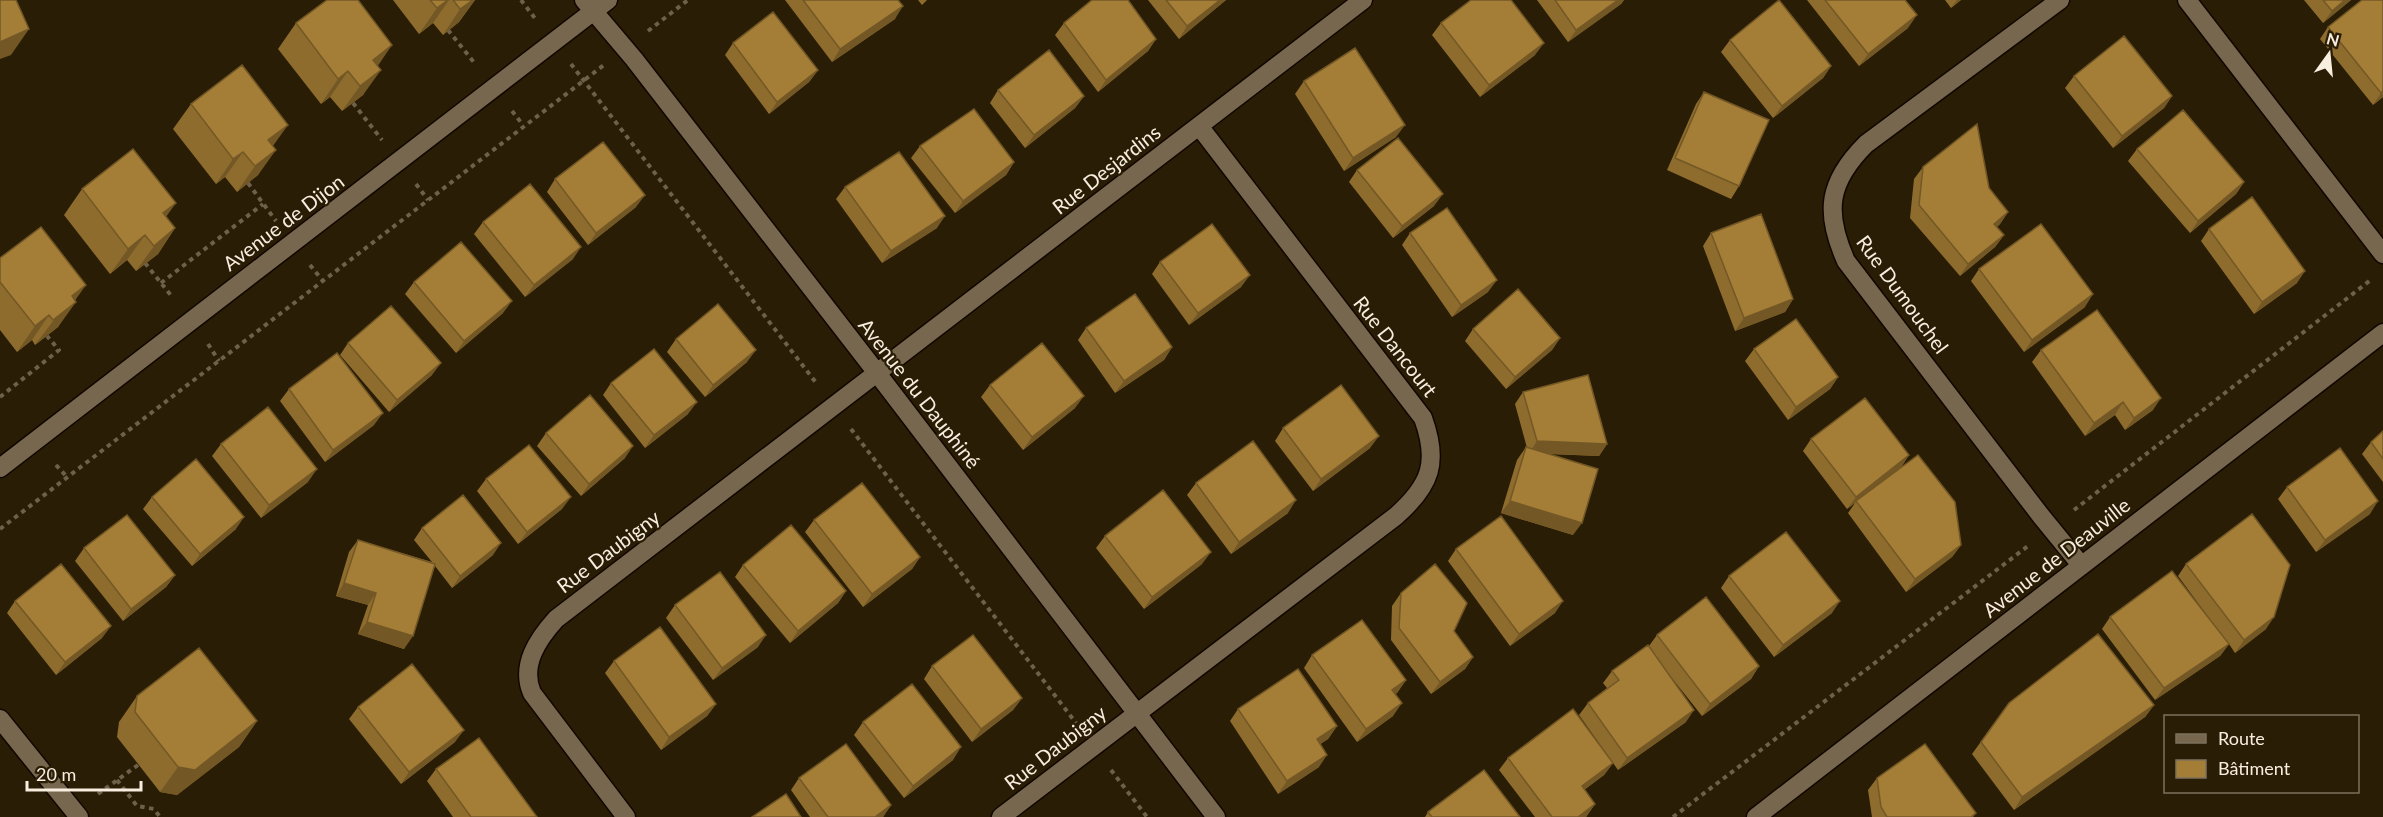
<svg xmlns="http://www.w3.org/2000/svg" width="2383" height="817" font-family="Lato,sans-serif">
	<style>
		.lines { fill: none; stroke-linecap: round; stroke-linejoin: round }
		.minor-casing { stroke: #120700; stroke-width: 21 }
		.path { stroke: #6d614c; stroke-width: 4; stroke-dasharray: 4.5 4.5; stroke-linecap: butt }
		.minor { stroke: #76674e; stroke-width: 18 }
		.wall { fill: #8d6c2e }
		.shaded-wall { fill: #735826 }
		.building { fill: #a47d36; stroke: #735826; stroke-width: 1.5 }
		.labels { text-anchor: middle; dominant-baseline: central; stroke-width: 4.5; stroke-linejoin: round; paint-order: stroke }
		.street-label { font-size: 20px; fill: #f7eee0; stroke: #2a1d05 }
	</style>
	<rect width="100%" height="100%" fill="#2a1d05"/>
	<g class="lines">
		<defs>
			<path id="minor" d="M584,0L634,59L877,373L1216,817
				M2060,0L1866,144C1828,182 1824,212 1846,261L2041,516L2081,565
				M2187,0L2383,254
				M0,468L608,0
				M0,719L79,817
				M626,817L532,693C520,665 538,639 556,619L1363,0
				M1001,817L1396,516C1431,485 1439,462 1423,418L1199,126
				M1756,817L2383,333"/>
		</defs>
		<use href="#minor" class="minor-casing"/>
		<path class="path" d="M521,0L537,21
			M448,30L476,65
			M648,31L688,0
			M571,64L817,384
			M353,103L382,140
			M512,111L523,125
			M248,183L276,221
			M416,184L428,200
			M145,263L173,298
			M310,265L323,281
			M161,283L263,204
			M208,344L219,361
			M0,397L59,350L47,336
			M851,429L1076,723
			M56,465L67,477
			M2074,510L2372,279
			M0,529L604,65
			M1111,770L1147,817
			M117,780L137,806L154,809L160,817
			M98,794L138,765
			M1673,817L2028,546"/>
		<use href="#minor" class="minor"/>
	</g>
	<path class="wall" d="M393,0H475L459,22L443,35L433,23L419,34Z
		M785,0H898L895,19L832,62Z
		M918,0H927L922,5Z
		M1148,0H1226L1179,39Z
		M1537,0H1624L1621,4L1568,42Z
		M1807,0H1905L1908,28L1859,66Z
		M1945,0H1961L1951,8Z
		M2304,0H2351L2323,23Z
		M2362,0L2383,97L2373,105L2320,39L2328,27Z
		M296,23L378,66L363,95L342,111L330,97L321,104L278,49Z
		M1064,23L1156,39L1148,51L1098,92L1055,35Z
		M1441,23L1535,55L1480,97L1432,35Z
		M1730,40L1831,66L1823,78L1773,118L1721,52Z
		M733,43L818,70L809,82L769,114L725,55Z
		M2074,76L2172,96L2164,108L2113,148L2065,88Z
		M1304,81L1396,137L1344,171L1295,94Z
		M998,90L1084,96L1075,108L1025,148L990,103Z
		M1704,92L1739,186L1731,199L1667,170L1696,104Z
		M191,104L273,146L258,175L237,192L225,177L216,184L173,129Z
		M920,146L1014,162L1006,175L955,213L911,158Z
		M2137,149L2244,182L2236,194L2190,233L2128,161Z
		M1923,167L1989,188L2008,212L2000,224L1997,227L2004,235L1995,247L1960,276L1910,218L1914,179Z
		M1357,170L1434,206L1393,238L1349,182Z
		M555,179L636,207L588,245L547,192Z
		M845,187L937,228L882,263L836,199Z
		M82,189L166,217L175,228L158,254L136,271L127,260L110,274L64,215Z
		M483,222L573,259L525,297L474,234Z
		M2209,229L2297,283L2254,314L2201,241Z
		M1410,233L1488,292L1452,317L1402,245Z
		M1711,233L1793,299L1785,312L1735,331L1703,246Z
		M0,258L75,300L58,327L35,345L32,340L17,352L0,330Z
		M1160,262L1241,287L1189,325L1152,274Z
		M1979,269L2085,307L2024,352L1971,281Z
		M414,282L503,313L456,353L405,294Z
		M1086,328L1172,347L1164,360L1115,393L1078,340Z
		M1473,329L1560,338L1552,350L1506,389L1465,341Z
		M676,339L747,362L705,397L667,352Z
		M348,343L432,375L389,412L340,355Z
		M1754,349L1838,377L1830,389L1788,420L1745,361Z
		M2041,350L2153,410L2125,430L2115,415L2085,436L2032,362Z
		M611,383L688,414L645,448L603,395Z
		M990,385L1075,408L1023,450L981,397Z
		M289,389L374,425L325,462L280,401Z
		M1523,392L1607,444L1599,456L1548,454L1573,535L1501,513L1517,460L1526,447L1527,448L1515,404Z
		M1283,428L1370,448L1313,491L1275,441Z
		M2383,431V482L2362,454L2371,442Z
		M546,433L625,458L581,496L537,446Z
		M1811,439L1901,468L1961,545L1952,557L1906,592L1848,513L1855,503L1847,509L1803,451Z
		M221,444L308,482L261,518L212,456Z
		M486,479L562,509L518,544L477,491Z
		M1196,483L1288,513L1231,554L1187,495Z
		M2287,487L2370,514L2316,552L2278,499Z
		M152,497L236,529L192,566L143,509Z
		M814,520L920,557L912,569L863,607L805,532Z
		M422,528L493,555L452,588L435,566L404,649L358,634L368,605L336,596L349,552L358,540L432,562L414,540Z
		M1105,536L1202,564L1144,609L1096,548Z
		M84,548L175,575L166,587L123,621L75,561Z
		M1456,549L1555,613L1510,646L1448,561Z
		M2186,564L2266,629L2235,653L2229,644L2220,656L2155,700L2102,629L2110,617L2217,629L2178,576Z
		M743,565L846,591L838,603L790,643L735,577Z
		M1729,576L1832,613L1774,657L1721,588Z
		M1401,593L1454,631L1473,657L1465,669L1431,694L1391,640L1392,606Z
		M15,601L102,638L56,675L7,613Z
		M675,605L758,647L713,680L666,618Z
		M1657,635L1759,666L1751,679L1702,716L1663,667L1686,722L1618,770L1579,715L1588,703L1607,688L1603,683L1612,671L1649,646Z
		M1312,655L1406,680L1397,693L1395,694L1393,716L1357,742L1304,668Z
		M614,661L716,704L707,716L661,750L605,673Z
		M932,666L1022,698L1013,710L972,742L924,679Z
		M137,696L257,721L239,747L177,795L160,792L117,737L119,722Z
		M2009,703L2154,705L2145,717L2014,810L1972,754Z
		M358,707L455,742L401,784L349,719Z
		M1238,709L1337,726L1328,739L1320,744L1319,767L1278,794L1230,721Z
		M863,722L953,760L904,798L854,735Z
		M1508,758L1613,763L1604,775L1584,790L1595,804L1586,817H1535L1499,770Z
		M436,769L537,817H453L427,781Z
		M799,778L891,805L883,817H810L791,790Z
		M1877,778L1976,813L1973,817H1872L1868,790Z
		M1428,812L1520,817H1425Z"/>
	<path class="shaded-wall" d="M448,0H449L433,23L419,34L437,8Z
		M473,0H475L459,22L443,35L460,9Z
		M1220,0H1226L1179,39L1187,26Z
		M1618,0H1624L1621,4L1568,42L1576,30Z
		M1957,0H1961L1951,8Z
		M2345,0H2351L2323,23L2332,11Z
		M903,6L895,19L832,62L840,49Z
		M1917,15L1908,28L1859,66L1868,54Z
		M29,29L11,55L0,59V42Z
		M1156,39L1148,51L1098,92L1106,80Z
		M1544,43L1535,55L1480,97L1489,85Z
		M392,45L375,70L373,60Z
		M1831,66L1823,78L1773,118L1782,106Z
		M381,70L363,95L342,111L360,86Z
		M818,70L809,82L769,114L777,102Z
		M348,71L330,97L321,104L338,79Z
		M2383,91V97L2373,105L2381,93Z
		M1084,96L1075,108L1025,148L1034,135Z
		M2172,96L2164,108L2113,148L2122,136Z
		M288,125L270,150L268,140Z
		M1405,125L1396,137L1344,171L1353,158Z
		M276,150L258,175L237,192L255,166Z
		M243,152L225,177L216,184L233,159Z
		M1014,162L1006,175L955,213L963,201Z
		M2244,182L2236,194L2190,233L2198,221Z
		M1443,194L1434,206L1393,238L1402,226Z
		M645,195L636,207L588,245L596,233Z
		M176,203L158,228L163,213Z
		M2008,212L2000,224L1986,236L1994,224Z
		M945,216L937,228L882,263L891,251Z
		M175,228L158,254L136,271L154,246Z
		M145,235L127,260L110,274L128,249Z
		M2004,235L1995,247L1960,276L1968,264Z
		M581,247L573,259L525,297L534,285Z
		M2305,271L2297,283L2254,314L2262,302Z
		M1250,275L1241,287L1189,325L1198,313Z
		M1497,280L1488,292L1452,317L1461,305Z
		M86,285L71,306L76,302L58,327L35,345L72,296Z
		M2093,294L2085,307L2024,352L2032,340Z
		M1793,299L1785,312L1735,331L1744,318Z
		M512,301L503,313L456,353L464,341Z
		M49,315L32,340L17,352L35,326Z
		M1560,338L1552,350L1506,389L1515,377Z
		M1172,347L1164,360L1115,393L1124,381Z
		M756,350L747,362L705,397L713,385Z
		M441,363L432,375L389,412L397,400Z
		M1838,377L1830,389L1788,420L1796,407Z
		M1084,396L1075,408L1023,450L1032,437Z
		M2161,398L2153,410L2125,430L2134,418Z
		M697,402L688,414L645,448L654,435Z
		M2123,402L2115,415L2085,436L2094,423Z
		M383,413L374,425L325,462L333,450Z
		M1379,436L1370,448L1313,491L1321,479Z
		M1537,441L1607,444L1599,456L1529,453Z
		M633,446L625,458L581,496L589,484Z
		M1909,455L1901,468L1847,509L1856,497Z
		M317,469L308,482L261,518L269,505Z
		M571,497L562,509L518,544L527,532Z
		M1296,500L1288,513L1231,554L1239,542Z
		M1510,501L1582,523L1573,535L1501,513Z
		M2378,501L2370,514L2316,552L2325,540Z
		M244,517L236,529L192,566L200,554Z
		M501,543L493,555L452,588L460,576Z
		M1961,545L1952,557L1906,592L1915,579Z
		M1211,552L1202,564L1144,609L1152,597Z
		M920,557L912,569L863,607L872,594Z
		M175,575L166,587L123,621L131,609Z
		M344,583L376,593L368,605L336,596Z
		M846,591L838,603L790,643L798,631Z
		M1563,601L1555,613L1510,646L1519,634Z
		M1840,601L1832,613L1774,657L1783,645Z
		M2274,617L2266,629L2235,653L2244,640Z
		M367,622L413,636L404,649L358,634Z
		M111,626L102,638L56,675L65,662Z
		M766,635L758,647L713,680L722,668Z
		M2229,644L2220,656L2155,700L2164,688Z
		M1473,657L1465,669L1431,694L1440,682Z
		M1759,666L1751,679L1702,716L1710,704Z
		M1406,680L1397,693L1383,703L1392,690Z
		M1022,698L1013,710L972,742L981,729Z
		M1402,703L1393,716L1357,742L1366,729Z
		M716,704L707,716L661,750L669,737Z
		M2154,705L2145,717L2014,810L2022,797Z
		M1694,710L1686,722L1618,770L1627,758Z
		M257,721L239,747L177,795L160,792L178,767Z
		M1337,726L1328,739L1309,752L1317,739Z
		M464,730L455,742L401,784L409,772Z
		M961,747L953,760L904,798L913,786Z
		M1327,755L1319,767L1278,794L1287,781Z
		M1613,763L1604,775L1573,798L1582,786Z
		M1595,804L1586,817H1578Z
		M891,805L883,817H875Z"/>
	<path class="building" d="M0,0H16L29,29L0,42Z
		M327,0H358L392,45L373,60L381,70L360,86L348,71L338,79L296,23Z
		M430,0H448L437,8Z
		M453,0H473L460,9Z
		M803,0H898L903,6L840,49Z
		M1092,0H1128L1156,39L1106,80L1064,23Z
		M1166,0H1220L1187,26Z
		M1471,0H1511L1544,43L1489,85L1441,23Z
		M1555,0H1618L1576,30Z
		M1779,0L1831,66L1782,106L1730,40Z
		M1825,0H1905L1917,15L1868,54Z
		M2323,0H2345L2332,11Z
		M2362,0H2383V91L2381,93L2328,27Z
		M773,12L818,70L777,102L733,43Z
		M2124,36L2172,96L2122,136L2074,76Z
		M1355,48L1405,125L1353,158L1304,81Z
		M1049,50L1084,96L1034,135L998,90Z
		M242,65L288,125L268,140L276,150L255,166L243,152L233,159L191,104Z
		M1704,92L1769,120L1739,186L1675,158Z
		M974,109L1014,162L963,201L920,146Z
		M2183,110L2244,182L2198,221L2137,149Z
		M1977,124L1989,188L2008,212L1994,224L2004,235L1968,264L1919,205L1923,167Z
		M1398,138L1443,194L1402,226L1357,170Z
		M603,142L645,195L596,233L555,179Z
		M133,149L176,203L163,213L175,228L154,246L145,235L128,249L82,189Z
		M899,152L945,216L891,251L845,187Z
		M530,184L581,247L534,285L483,222Z
		M2252,197L2305,271L2262,302L2209,229Z
		M1447,208L1497,280L1461,305L1410,233Z
		M1761,214L1793,299L1744,318L1711,233Z
		M1212,224L1250,275L1198,313L1160,262Z
		M2041,224L2093,294L2032,340L1979,269Z
		M41,227L86,285L72,296L76,302L53,320L49,315L35,326L0,282V258Z
		M461,242L512,301L464,341L414,282Z
		M1518,289L1560,338L1515,377L1473,329Z
		M1135,294L1172,347L1124,381L1086,328Z
		M718,304L756,350L713,385L676,339Z
		M391,306L441,363L397,400L348,343Z
		M2097,310L2161,398L2134,418L2123,402L2094,423L2041,350Z
		M1796,319L1838,377L1796,407L1754,349Z
		M1042,343L1084,396L1032,437L990,385Z
		M654,349L697,402L654,435L611,383Z
		M337,353L383,413L333,450L289,389Z
		M1588,375L1607,444L1537,441L1523,392Z
		M1341,385L1379,436L1321,479L1283,428Z
		M590,395L633,446L589,484L546,433Z
		M1865,398L1909,455L1856,497L1811,439Z
		M268,407L317,469L269,505L221,444Z
		M2383,431V459L2371,442Z
		M1253,441L1296,500L1239,542L1196,483Z
		M529,445L571,497L527,532L486,479Z
		M1526,447L1598,469L1582,523L1510,501Z
		M2340,448L2378,501L2325,540L2287,487Z
		M1918,455L1955,502L1961,545L1915,579L1856,501Z
		M196,459L244,517L200,554L152,497Z
		M862,483L920,557L872,594L814,520Z
		M1163,490L1211,552L1152,597L1105,536Z
		M463,495L501,543L460,576L422,528Z
		M2252,514L2290,565L2274,617L2244,640L2186,564Z
		M127,515L175,575L131,609L84,548Z
		M1501,516L1563,601L1519,634L1456,549Z
		M791,525L846,591L798,631L743,565Z
		M1786,532L1840,601L1783,645L1729,576Z
		M358,540L435,564L413,636L367,622L376,593L344,583Z
		M61,564L111,626L65,662L15,601Z
		M1435,564L1467,603L1454,631L1473,657L1440,682L1399,628L1401,593Z
		M2172,571L2229,644L2164,688L2110,617Z
		M720,572L766,635L722,668L675,605Z
		M1706,597L1759,666L1710,704L1657,635Z
		M1362,620L1406,680L1392,690L1402,703L1366,729L1312,655Z
		M660,627L716,704L669,737L614,661Z
		M2098,634L2154,705L2022,797L1981,742L2009,703Z
		M973,635L1022,698L981,729L932,666Z
		M1648,645L1694,710L1627,758L1588,703L1619,680L1612,671Z
		M199,648L257,721L195,770L178,767L135,712L137,696Z
		M412,664L464,730L409,772L358,707Z
		M1298,669L1337,726L1317,739L1327,755L1287,781L1238,709Z
		M912,684L961,747L913,786L863,722Z
		M1573,709L1613,763L1582,786L1595,804L1578,817H1552L1508,758Z
		M479,738L537,817H471L436,769Z
		M846,744L891,805L875,817H828L799,778Z
		M1925,744L1976,813L1971,817H1887L1881,807L1877,778Z
		M1484,770L1520,817H1432L1428,812Z
		M786,794L801,817H752Z"/>
	<g class="labels">
		<g class="street-label">
			<text transform="translate(1106 169) rotate(-38)">Rue Desjardins</text>
			<text transform="translate(283 222) rotate(-37)">Avenue de Dijon</text>
			<text transform="translate(1903 294) rotate(54)">Rue Dumouchel</text>
			<text transform="translate(1396 346) rotate(52)">Rue Dancourt</text>
			<text transform="translate(920 393) rotate(52)">Avenue du Dauphiné</text>
			<text transform="translate(608 551) rotate(-37)">Rue Daubigny</text>
			<text transform="translate(2056 557) rotate(-38)">Avenue de Deauville</text>
			<text transform="translate(1055 747) rotate(-38)">Rue Daubigny</text>
		</g>
	</g>
	<rect x="2164" y="715" width="195" height="78" fill="#2a1d05" stroke="#7c715d" stroke-width="1.5"/>
	<rect x="2176" y="734" width="30" height="9" fill="#76674e" stroke="#7c715d" stroke-width="1.5"/>
	<text x="2218" y="745" font-size="18" fill="#f7eee0">Route</text>
	<rect x="2176" y="760" width="30" height="18" fill="#a47d36" stroke="#7c715d" stroke-width="1.5"/>
	<text x="2218" y="775" font-size="18" fill="#f7eee0">Bâtiment</text>
	<g transform="translate(2329 54) rotate(15)" stroke="#2a1d05" stroke-width="4.5" paint-order="stroke">
	<path d="M0-4.5L10 22L0 15L-10 22Z" fill="#f7eee0"/>
	<text y="-9" font-size="16" font-weight="bold" text-anchor="middle" fill="#f7eee0">N</text>
	</g>
	<path d="M27 781v9h114v-9" fill="none" stroke="#f7eee0" stroke-width="3"/>
	<text x="36" y="781" font-size="18" fill="#f7eee0" stroke="#2a1d05" stroke-width="4.5" paint-order="stroke">20 m</text>
</svg>
